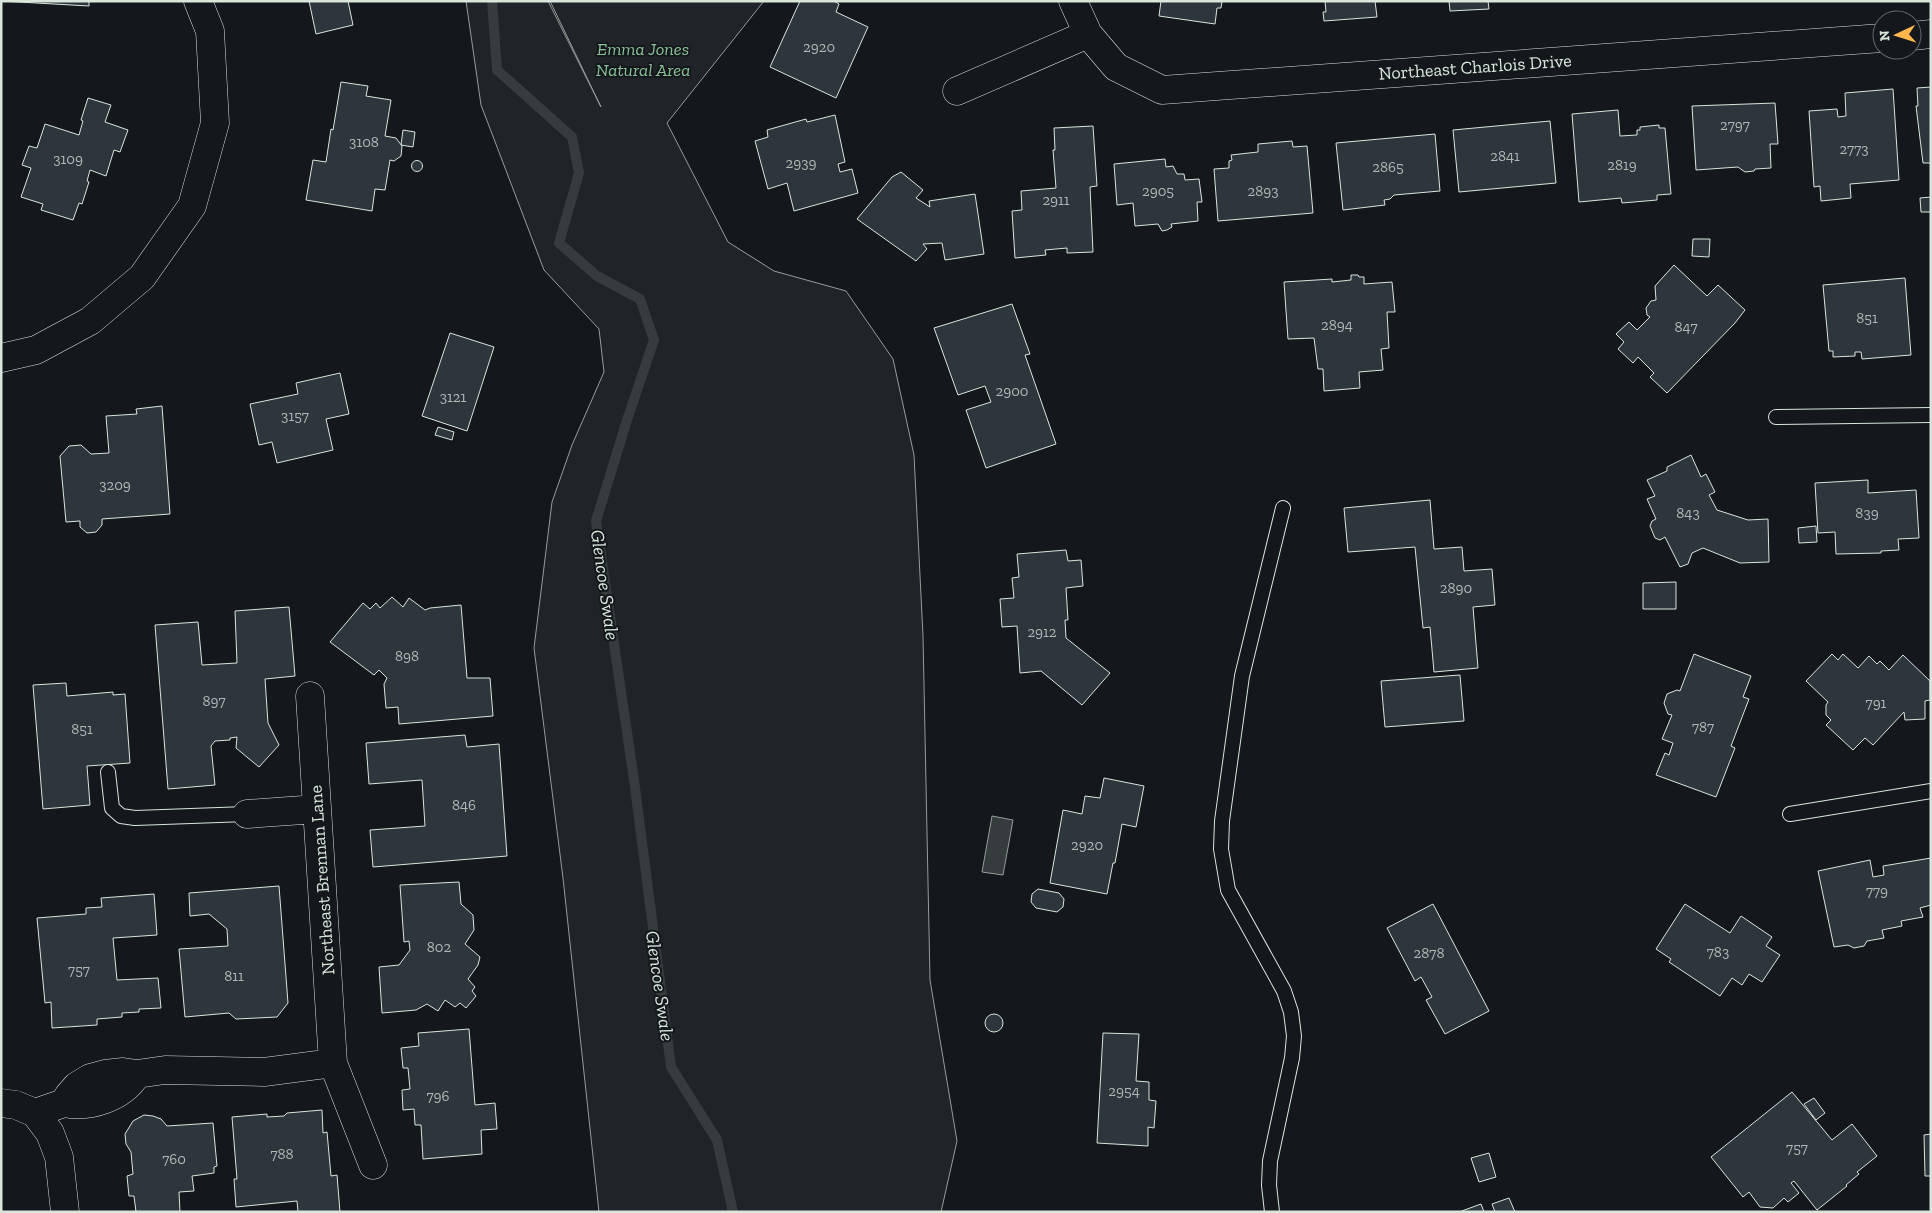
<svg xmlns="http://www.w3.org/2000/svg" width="1932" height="1213" font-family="'Zilla Slab',serif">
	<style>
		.green { fill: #202428; stroke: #939e99 }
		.water { fill: #363b3e; stroke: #939e99 }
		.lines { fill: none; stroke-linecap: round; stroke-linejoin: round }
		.stream { stroke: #363b3e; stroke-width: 10 }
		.building { fill: #2c363c; stroke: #d8e6dc }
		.lane-casing { stroke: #d8e6dc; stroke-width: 16 }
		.street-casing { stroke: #d8e6dc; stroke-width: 29 }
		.lane { stroke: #14181c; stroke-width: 14 }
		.street { stroke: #14181c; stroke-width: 28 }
		.labels { text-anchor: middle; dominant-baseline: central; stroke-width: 4; stroke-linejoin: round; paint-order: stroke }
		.number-label { font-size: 15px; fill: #adbab4 }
		.park-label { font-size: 18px; font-style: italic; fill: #8ac095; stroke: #14181c }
		.street-label { font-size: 18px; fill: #d8e6dc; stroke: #14181c }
		.water-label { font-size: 19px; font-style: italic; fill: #d8e6dc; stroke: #14181c }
	</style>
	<rect width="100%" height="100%" fill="#14181c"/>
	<path class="green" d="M466,1H548L601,107L550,1H764L667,123L728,242L774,271L846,291L893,359L914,455L923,636L930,980L957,1141L941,1212H599L563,878L534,648L552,502L572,445L604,372L599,329L544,270L481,105Z"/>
	<path class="water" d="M992,816L1013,820L1003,875L982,872Z"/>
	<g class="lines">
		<path class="stream" d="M492,1L497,70L572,137L579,173L559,243L597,276L640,299L654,340L627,420L596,521L634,780L671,1067L717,1140L733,1212"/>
	</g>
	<path class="building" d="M1,1H89V6Z
		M309,1H348L353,25L316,34Z
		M800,1H834L839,4L836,12L868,27L836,98L770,67Z
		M1161,1H1222L1221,8H1217L1215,24L1159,16Z
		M1325,1H1375L1377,17L1324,21L1323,12H1326Z
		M1449,1H1488L1489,9L1450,11Z
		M341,82L368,86L366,96L391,100L385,136L396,138L402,146L401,156L394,161L390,160L385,190L375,189L372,211L306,200L313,160L326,162L331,129L333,130Z
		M1931,87V163H1923L1916,106H1918L1917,88Z
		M1893,89L1899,180L1850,184L1851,198L1821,201L1820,186L1814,187L1809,111L1837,109L1838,117L1846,116L1845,93Z
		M88,98L111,105L105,122L128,130L120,152L114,150L106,176L90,170L87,181L89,182L82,204L79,203L73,220L41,210L43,204L21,197L31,168L22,165L29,146L37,148L45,124L79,135L83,121L81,120Z
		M1775,103L1778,144H1770L1771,168L1755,169L1754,171L1745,172L1738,167L1696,170L1692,106Z
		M1618,110L1620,136L1637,135V130H1640V127L1659,125V128H1665L1671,194L1657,195V200L1622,203L1621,198L1579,202L1572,114Z
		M835,115L845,162L838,164L840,172L852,169L858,193L794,211L787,183L768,189L755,141L768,137L767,130L806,119L807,122Z
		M1550,121L1556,183L1459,192L1453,130Z
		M1093,126L1097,186L1090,187L1093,252L1067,253V248L1045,250L1046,255L1015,258L1012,211L1022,210L1021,191L1056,188L1053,150H1055L1054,128Z
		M403,130L415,132L413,147L401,145Z
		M1435,134L1440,191L1394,195L1390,199L1384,200L1385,205L1343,210L1336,143Z
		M1292,141L1293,147L1307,146L1313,213L1218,221L1214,169L1229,168V161L1232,160L1231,155L1258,152V144Z
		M1165,159L1166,167L1173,166L1177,174H1184L1185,180L1199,179L1202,202H1197L1198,221L1171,224L1172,227L1167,230L1162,231L1158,224L1135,226L1133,203L1117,205L1114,164Z
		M411.5 166a5.5 5.5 0 1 1 11 0a5.5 5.5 0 1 1-11 0Z
		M901,172L923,190L916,198L930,207L929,201L975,194L984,254L945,260L942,243L923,244L927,249L916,261L857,219L892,177Z
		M1931,197V212H1921L1920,198Z
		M1693,239H1710L1709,257L1692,256Z
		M1674,265L1707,296L1718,285L1745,310L1735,323L1667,393L1650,377L1654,373L1638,357L1633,363L1618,349L1624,342L1616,334L1629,322L1637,330L1650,317L1647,315L1646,308L1651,301L1656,300L1655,286Z
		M1351,275H1358L1359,277H1364V284L1392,282L1395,312H1387L1389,348L1381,349L1383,370L1359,372L1360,388L1324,391L1323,369H1318L1314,338L1288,339L1284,282L1332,279V282L1351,280Z
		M1905,278L1911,355L1862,359L1861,352H1855V356L1833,357V351H1829L1823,285Z
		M1012,304L1030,354L1025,355L1056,444L986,468L966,410L991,402L985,386L958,395L934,328Z
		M450,333L494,347L467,431L422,416Z
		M340,373L349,414L326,419L333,450L277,463L272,442L259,445L250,404L298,394L296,383Z
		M162,406L170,514L102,519V525L96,532L87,533L80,527V521L66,522L60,456L69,446L81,445L91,454L109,453L106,416L137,414L136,409Z
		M438,427L454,432L452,440L435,435Z
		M1691,455L1701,477L1706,474L1715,492L1709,495L1717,510L1748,520L1768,519L1769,562L1740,563L1703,548L1692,553L1688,564L1680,567L1665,537L1660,540L1655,538L1650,526L1652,521L1656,519L1647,499L1655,496L1647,480L1667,471V467Z
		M1868,480V493L1916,490L1919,538L1898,539L1899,550L1881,551V553L1836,554L1835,532L1818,533L1815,483Z
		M1430,500L1434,549L1462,547L1464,571L1492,569L1495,605L1473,607L1478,668L1434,672L1430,627L1423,628L1415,547L1348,552L1344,508Z
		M1816,526L1817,542L1799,543L1798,528Z
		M1066,550L1068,561L1081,560L1083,586L1066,588L1068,620H1065L1066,638L1110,673L1082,705L1041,671L1020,673L1017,626L1002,627L1000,599L1014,598L1012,578L1019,577L1017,554Z
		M1676,582V609H1643V583Z
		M392,597L403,607L409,598L425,610L430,608L461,605L467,678H490L493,716L399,724L398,707L386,708L384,684L387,678L379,670L374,675L330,642L363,603L370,609L376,603L380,608Z
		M289,607L295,676L265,679L268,723L279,745L259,767L236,748L237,737L230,738V740L215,741L211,746L215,785L168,789L155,625L198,622L202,665L237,663L235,611Z
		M1694,654L1751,676L1743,697L1749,699L1731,746L1735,748L1716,797L1656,775L1665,753L1669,755L1673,743L1662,739L1672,715L1668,714L1664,703L1667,694L1677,690L1680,691Z
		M1832,654L1838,660L1843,654L1858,668L1869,656L1877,664L1880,661L1889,670L1903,655L1930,681V700L1925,701V719L1905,720L1904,712L1873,745L1865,738L1853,750L1826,725L1831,720L1826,715V705L1828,702L1806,681Z
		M1460,675L1464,721L1385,727L1381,681Z
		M66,683L67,696L113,692V695L125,694L130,763L87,766L90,805L43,809L33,685Z
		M465,735L467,747L499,744L507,856L373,867L370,830L425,826L422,780L369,784L366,743Z
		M1104,778L1144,786L1136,827L1122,824L1115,863H1113L1107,894L1050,883L1063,810L1082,814L1085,796L1100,798Z
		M1931,858V905L1920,908L1923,917L1901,921L1902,926L1882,930L1884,938L1867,941L1864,946L1854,948L1848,945L1834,947L1818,871L1870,860L1873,877L1884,875L1883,866Z
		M459,882L461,904L473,915L474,930L465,944L480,957L478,965L468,979L475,987L472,991L476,996L466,1008L460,1003L455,1007L445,1000L438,1011L427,1004L416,1010L382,1013L379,967L399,965L410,950L409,941L404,942L400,885Z
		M279,886L288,1003L277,1017L236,1019L229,1013L185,1017L179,949L228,946L227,929L209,914L190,916L189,893Z
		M1038,889L1059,893L1064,899L1063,907L1057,912L1036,908L1031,902L1032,894Z
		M154,894L157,935L113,938L117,980L158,978L161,1008L139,1009V1012L122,1013V1017L97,1019V1025L52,1028L51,1002L45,1003L37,918L86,914V908L102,907L101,898Z
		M1433,904L1489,1011L1445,1034L1426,1000L1432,997L1421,977L1415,981L1387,928Z
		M1685,904L1730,933L1741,916L1772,937L1766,946L1780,955L1762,982L1749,974L1742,985L1732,978L1720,996L1669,962L1671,959L1656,949Z
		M985 1023a9 9 0 1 1 18 0a9 9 0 1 1-18 0Z
		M469,1029L475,1105L495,1103L497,1129L481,1130L482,1154L423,1159L421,1125H415L414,1109L403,1110L402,1090L410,1089L408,1068H403L401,1048L419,1046L418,1033Z
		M1103,1033L1139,1034L1136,1081L1149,1082V1100L1156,1101L1154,1128L1148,1127V1146L1097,1143Z
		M1792,1092L1832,1140L1852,1124L1877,1156L1857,1172L1859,1174L1846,1185L1847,1186L1817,1210L1794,1181L1791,1183L1799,1193L1788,1202L1784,1198L1773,1208L1760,1207L1749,1192L1743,1197L1711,1157Z
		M1814,1098L1825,1113L1816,1120L1804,1104Z
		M322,1110L323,1133L327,1132L331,1176L337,1175L340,1212H298L297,1201L236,1207L234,1179H237L232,1117L267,1114V1117L284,1116L287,1113Z
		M144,1115L153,1116L161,1119L167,1126L213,1123L217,1166L214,1167V1173L192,1176L194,1191L179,1192L180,1212H136L134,1196H129L127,1176L133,1174L131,1152L126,1144L125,1134L133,1121Z
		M1931,1134V1176H1925L1924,1135Z
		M1489,1153L1496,1177L1479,1182L1471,1158Z
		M1509,1198L1515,1212H1495L1492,1204Z
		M1481,1204L1484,1212H1459Z"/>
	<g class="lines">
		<defs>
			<path id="lane" d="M1776,417L1931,415
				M108,772L112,808L121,816L135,818L247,814
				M1790,814L1931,791
				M1272,1212L1269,1185L1270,1161L1292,1058L1294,1036L1291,1012L1284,991L1228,890L1221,849L1222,821L1242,676L1283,508"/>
			<path id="street" d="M1073,1L1088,34L1116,67L1162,90L1882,38
				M1912,36L1931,34
				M957,91L1088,34
				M1,358L36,350L90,321L142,277L192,206L215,123L210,31L198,1
				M310,696L333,1063L373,1165
				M247,814L317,809
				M1,1103L16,1105L35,1113L50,1133L59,1157L65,1212
				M64,1103C90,1108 122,1098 137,1074
				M35,1113L64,1103L69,1095L77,1086L90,1078L105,1074L123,1072L137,1074L165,1070L264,1072L333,1063"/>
		</defs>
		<use href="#lane" class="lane-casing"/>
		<use href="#street" class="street-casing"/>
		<use href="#lane" class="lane"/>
		<use href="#street" class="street"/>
	</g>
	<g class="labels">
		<g class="number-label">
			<text x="819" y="47">2920</text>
			<text x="1735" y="125">2797</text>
			<text x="364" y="142">3108</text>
			<text x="1854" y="149">2773</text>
			<text x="1505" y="156">2841</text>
			<text x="68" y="159">3109</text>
			<text x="801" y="163">2939</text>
			<text x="1622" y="165">2819</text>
			<text x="1388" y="167">2865</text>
			<text x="1158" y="191">2905</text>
			<text x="1263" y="191">2893</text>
			<text x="1056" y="200">2911</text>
			<text x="1867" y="318">851</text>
			<text x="1337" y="325">2894</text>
			<text x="1686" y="327">847</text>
			<text x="1012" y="391">2900</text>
			<text x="453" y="397">3121</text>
			<text x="295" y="416">3157</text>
			<text x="115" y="485">3209</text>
			<text x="1688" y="513">843</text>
			<text x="1867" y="513">839</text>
			<text x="1456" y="588">2890</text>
			<text x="1042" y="632">2912</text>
			<text x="407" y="656">898</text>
			<text x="214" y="701">897</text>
			<text x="1876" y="703">791</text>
			<text x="1703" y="727">787</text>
			<text x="82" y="729">851</text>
			<text x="464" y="805">846</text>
			<text x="1087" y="845">2920</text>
			<text x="1877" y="891">779</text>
			<text x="439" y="947">802</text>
			<text x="1718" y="952">783</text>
			<text x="1429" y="953">2878</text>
			<text x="79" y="970">757</text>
			<text x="234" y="976">811</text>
			<text x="1124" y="1091">2954</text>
			<text x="438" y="1096">796</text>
			<text x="1797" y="1148">757</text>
			<text x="282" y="1154">788</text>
			<text x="174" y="1159">760</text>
		</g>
		<g class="park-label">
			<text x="643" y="49">Emma Jones<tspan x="643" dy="21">Natural Area</tspan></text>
		</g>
		<g class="street-label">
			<text transform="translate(1475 67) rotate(-4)">Northeast Charlois Drive</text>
			<text transform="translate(322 880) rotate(-94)">Northeast Brennan Lane</text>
		</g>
		<g class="water-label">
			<text transform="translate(605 585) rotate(82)">Glencoe Swale</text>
			<text transform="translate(660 986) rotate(82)">Glencoe Swale</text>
		</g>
	</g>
	<rect width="1932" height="1213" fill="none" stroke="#d8e6dc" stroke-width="5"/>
	<g transform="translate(1897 35) rotate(266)"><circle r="24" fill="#14181c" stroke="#626a69"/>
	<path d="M0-4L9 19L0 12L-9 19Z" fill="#ffb74d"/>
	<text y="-8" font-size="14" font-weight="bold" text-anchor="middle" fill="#d8e6dc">N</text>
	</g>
</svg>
